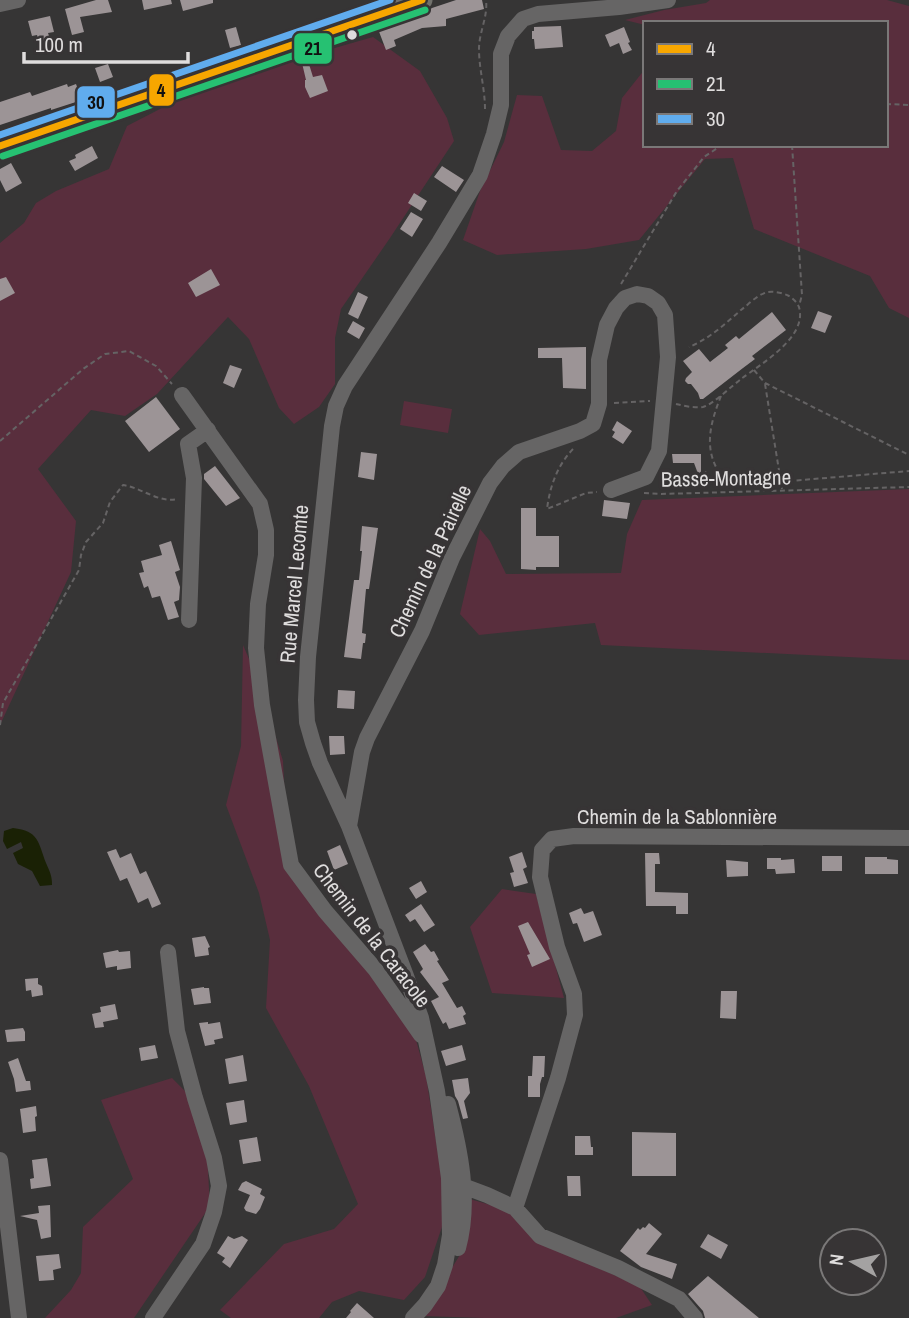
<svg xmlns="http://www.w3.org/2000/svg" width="909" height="1318" font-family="'Archivo Narrow',sans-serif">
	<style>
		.green { fill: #592e3d }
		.water { fill: #1a2105 }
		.building { fill: #9c9496 }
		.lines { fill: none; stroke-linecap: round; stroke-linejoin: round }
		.path { stroke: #656364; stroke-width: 2; stroke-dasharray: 5 3.5; stroke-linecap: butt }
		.minor { stroke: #666565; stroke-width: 16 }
		.major { stroke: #71716c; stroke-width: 21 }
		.bus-1-casing { stroke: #373435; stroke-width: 12 }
		.bus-2-casing { stroke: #373435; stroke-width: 12 }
		.bus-3-casing { stroke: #373435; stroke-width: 12 }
		.bus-1 { stroke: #f7a600; stroke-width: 7 }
		.bus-2 { stroke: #26c172; stroke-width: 7 }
		.bus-3 { stroke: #60acee; stroke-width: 7 }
		.bus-dot { fill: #dfdddd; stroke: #373435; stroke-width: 2.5 }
		.labels { text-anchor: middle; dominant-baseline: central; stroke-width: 7; stroke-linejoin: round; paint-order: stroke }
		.street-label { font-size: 21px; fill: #dfdddd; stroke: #373435 }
		.line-badge { stroke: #373435; stroke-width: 2.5 }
		.pale-badge-label { font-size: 19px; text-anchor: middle; font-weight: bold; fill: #111 }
	</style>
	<rect width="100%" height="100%" fill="#363535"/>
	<path class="green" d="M710,0H887L909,6V318L889,308L870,276L754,229L733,158L705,159L639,240L586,249L497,255L463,240L480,191L504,142L517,95L542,96L561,150L592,151L616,131L622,98L645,69V145H886V23H645V25L625,20L664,10L706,3Z
		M373,37L420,71L447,118L454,141L390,238L341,309L335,338V384L319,407L294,424L279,408L249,339L228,317L157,394L125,416L91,410L38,469L76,521L71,572L0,725V243L24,223L36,203L56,191L109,169L127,126L220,78L300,58Z
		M404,401L452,409L448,433L400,425Z
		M909,489V660L601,645L595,623L479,635L460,614L480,529L490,541L506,574L621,573L627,534L642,500Z
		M243,645L259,682L283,761L285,801L294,857L413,1029L426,1076L447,1212L425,1277L404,1300L359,1291L332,1302L319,1318H231L220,1310L284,1244L334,1229L358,1204L309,1086L266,1008L270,940L259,893L226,805L241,746Z
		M502,889L536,894L564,998L492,993L470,927Z
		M172,1078L187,1093L207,1153L210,1206L134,1318H45L71,1290L81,1273L83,1227L133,1179L101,1100Z
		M466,1198L505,1209L545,1243L640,1287L652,1305L616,1318H484L422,1316L463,1250Z"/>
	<path class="water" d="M13,828C39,831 38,842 46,863C50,872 52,876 52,885L40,886L32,871L18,864L13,853L23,848L21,842L7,849L3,841L4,831Z"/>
	<path class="building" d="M96,0H108L112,12L80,17L84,32L72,35L65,9Z
		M142,0H171L172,4L144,10Z
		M180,0H213V3L183,11Z
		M456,0H482L484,9L446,19V26L422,28L394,40L396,46L386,50L378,29L388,26L389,28L426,12L432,8Z
		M50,16L54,32L48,33L50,39L39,42L37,35L32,36L28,21Z
		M561,26L563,47L535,49L534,39H532V31H534V27Z
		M236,27L241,45L230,48L225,30Z
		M624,27L630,42L628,43L632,50L623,54L619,43L610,47L605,35Z
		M308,61L313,77L322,75L328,91L310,98L305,87V80H306L302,63Z
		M108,64L113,77L100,82L95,68Z
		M67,84L68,87L76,84L81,98L76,102L51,110V108L0,125V102L30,92L32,96Z
		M92,146L98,158L75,171L69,161L76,158L75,155Z
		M11,163L22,183L6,192L0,180V169Z
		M442,166L464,180L456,192L434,177Z
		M414,193L427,201L421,211L408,203Z
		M411,212L423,219L412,237L400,229Z
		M211,269L220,285L196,297L188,283Z
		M6,277L15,293L0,301V279Z
		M358,292L368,297L358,319L348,314Z
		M818,311L832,316L825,333L811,328Z
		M772,312L786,330L752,356L755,359L743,368L703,399H700L698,393L691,384H688L685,381L686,378L692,372L683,361L699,349L710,362L728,348L725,345L736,336L739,339Z
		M353,321L365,328L359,339L347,332Z
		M586,347V389L563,388L562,358H538V348Z
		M230,365L242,369L234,388L223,383Z
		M156,397L180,429L149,452L125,421Z
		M617,421L632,431L623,444L612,437L615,432L612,430Z
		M361,452L377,454L374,480L358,477Z
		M672,454H701V473L706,471L711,484L703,487L694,463H673Z
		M215,466L240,498L226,506L204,479V474Z
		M604,500L630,503L627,519L602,516Z
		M521,508H536V536H559V567H536V570L521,569Z
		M362,526L378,528L369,589H366L362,633L366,634L365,643H363L361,659L344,657L354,580H359L362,551H360Z
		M171,541L180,570L175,572L180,587L179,600L174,602L179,617L168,620L160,596L152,598L148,586L144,588L139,573L144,572L141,561L162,555L159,545Z
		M338,690L355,691L354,709L337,708Z
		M329,736H344L345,754L330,755Z
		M340,845L348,864L334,870L327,851Z
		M116,849L120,858L131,853L140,874L146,871L161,904L152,908L148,898L138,903L127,878L120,881L107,852Z
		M522,852L527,867L523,869L528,883L514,887L510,873L514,872L509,857Z
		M645,853H659L660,864H655V892L688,893V914H676V906H646Z
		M822,856H842V871H822Z
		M865,857H887V859L898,860V874H865Z
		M767,858H781V860L794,859L795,873L776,874L775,869H767Z
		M726,860L748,862V876L727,877Z
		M421,881L427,892L416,899L409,888Z
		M421,904L435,925L424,932L415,919L410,922L405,915Z
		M581,908L584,914L593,911L602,935L584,942L577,923L573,924L569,913Z
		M528,922L550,959L532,967L527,955L530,954L518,926Z
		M205,936L210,947L208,948L209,955L195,957L192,938Z
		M425,944L431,952L434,951L439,960L437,961L449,980L442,983L457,1008L462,1006L466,1014L463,1016L466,1024L449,1029L446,1022L443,1024L431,1001L439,997L420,972L423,969L413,952Z
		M118,950L119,952L130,951L131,968L117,970V966L106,968L103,953Z
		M38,978V984L42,986L43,995L32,997L31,990L26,991L25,979Z
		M204,987V988H209L211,1003L194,1005L191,989Z
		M721,991H737L736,1019L720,1018Z
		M115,1004L118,1019L103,1022L104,1027L95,1028L92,1014L101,1012L100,1007Z
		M208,1022V1024L220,1022L223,1038L214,1040L215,1044L205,1046L199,1023Z
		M23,1028L25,1032V1041L7,1042L5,1030Z
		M155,1045L158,1058L141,1061L139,1048Z
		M462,1045L466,1060L446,1066L441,1051Z
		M243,1055L247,1081L229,1084L225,1059Z
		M533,1056H545L544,1077H542L540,1084V1097H528V1076H532Z
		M18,1058L26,1081H30L31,1090L16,1092L14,1079L8,1062Z
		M468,1078L470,1093L464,1101L468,1118L463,1119L458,1101L455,1096L452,1080Z
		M244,1100L247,1122L230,1125L226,1103Z
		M36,1106L37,1116L35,1117L36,1131L23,1133L20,1109Z
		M632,1132L676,1133V1176H632Z
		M575,1136H590L591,1147H593V1155H575Z
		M257,1137L261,1161L243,1164L239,1140Z
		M47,1158L51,1186L31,1189L30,1179L34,1178L32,1160Z
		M567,1176H580L581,1196H568Z
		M246,1181L262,1189L260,1194L265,1197L260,1209L256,1214L246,1211L244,1208L250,1195L238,1190L242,1183Z
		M50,1205L51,1237L41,1239L37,1220L20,1216L39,1213L38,1206Z
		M649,1223L662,1234L646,1254L677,1264L672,1279L641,1267L620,1251L638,1228L640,1230L643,1227L645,1228Z
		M708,1234L728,1245L721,1259L700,1247Z
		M228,1236L234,1239L242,1236L248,1240L230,1268L222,1262L225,1258L217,1253Z
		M59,1254L61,1268L53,1270L54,1280L39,1281L36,1256Z
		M708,1276L759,1318H705L703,1311L688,1294Z
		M357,1303L374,1318H346L351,1312L350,1311Z"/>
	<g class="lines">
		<path class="path" d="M886,104L909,105
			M485,109C485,89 479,69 479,49C479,32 488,17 486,0
			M792,145L802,295L799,306
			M621,284L677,191L704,157L722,145
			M754,370L765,383L909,455
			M765,384L782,489
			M721,396C712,419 704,443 716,467C718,472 721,477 726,480C734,485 745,484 754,484L909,471
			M614,403L650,401
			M676,404C684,406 694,408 703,407C712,405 733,385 741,379C761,364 802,340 800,313C800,305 795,300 789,296C783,293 774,291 768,292C758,294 749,304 741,310C725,324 709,339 689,347
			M0,441L83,369L105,354L129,351L156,366L172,384
			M573,449C557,466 550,486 547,509L586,493L597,492
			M644,493L661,494L909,487
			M0,725L3,703L79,570L81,555L86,542L103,523L110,502L123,485C143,488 157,503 178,499"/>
		<path class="minor" d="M0,4L18,0
			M182,395L260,504L266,530V555L258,604L256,648L262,705L291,865L325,911L375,969L421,1035
			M189,620L194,478L188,444L208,430
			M349,826L362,752L367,738L422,631L452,558L490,483L503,466L519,452L580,431L593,424L599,404V360L607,325L616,308L625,298L637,294L648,296L658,303L665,315L668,357L659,451L646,477L611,490
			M448,1104C460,1149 471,1201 458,1248
			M0,1160L19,1318
			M463,1186L487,1195L515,1208L540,1236L618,1268L679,1299L695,1318
			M515,1208L558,1078L575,1015L574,994L557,947L540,877L542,850L552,839L574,836L909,838
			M153,1318L203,1244L214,1212L219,1186L214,1158L195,1098L177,1031L168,952
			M413,1318L425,1305L438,1286L445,1265L450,1235L449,1178L437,1091L421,1018L406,976L349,826L320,763L313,743L307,722L306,700L308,657L332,426L336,406L345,386L439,243L480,175L494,134L501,105V54L508,36L523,19L538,14L619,7L668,0"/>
		<path class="major" d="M0,146L165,88L422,0"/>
		<defs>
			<path id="bus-1" d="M0,146L422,0"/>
			<path id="bus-2" d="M3,156L425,10"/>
			<path id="bus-3" d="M0,135L390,0"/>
		</defs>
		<use href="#bus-1" class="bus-1-casing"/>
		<use href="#bus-2" class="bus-2-casing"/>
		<use href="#bus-3" class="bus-3-casing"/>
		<use href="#bus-1" class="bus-1"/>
		<use href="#bus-2" class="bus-2"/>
		<use href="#bus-3" class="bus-3"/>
	</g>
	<circle class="bus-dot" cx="352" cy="35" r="6"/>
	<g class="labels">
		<g class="street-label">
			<text transform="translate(726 478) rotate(-1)">Basse-Montagne</text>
			<text transform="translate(430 561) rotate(-65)">Chemin de la Pairelle</text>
			<text transform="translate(294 584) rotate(-85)">Rue Marcel Lecomte</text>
			<text x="677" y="816">Chemin de la Sablonnière</text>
			<text transform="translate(372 935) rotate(52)">Chemin de la Caracole</text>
		</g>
	</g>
	<g class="line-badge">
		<rect x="293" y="32" width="40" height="33" rx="7" fill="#26c172"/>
		<rect x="148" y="73" width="27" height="34" rx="7" fill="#f7a600"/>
		<rect x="76" y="85" width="40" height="34" rx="7" fill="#60acee"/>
	</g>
	<g class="pale-badge-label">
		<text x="313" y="55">21</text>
		<text x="161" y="97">4</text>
		<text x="96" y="109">30</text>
	</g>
	<rect x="643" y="21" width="245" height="126" fill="#373435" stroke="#7a7878" stroke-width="2"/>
	<rect x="657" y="44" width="35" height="10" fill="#f7a600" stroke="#7a7878" stroke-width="2"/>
	<text x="706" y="56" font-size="21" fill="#dfdddd">4</text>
	<rect x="657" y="79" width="35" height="10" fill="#26c172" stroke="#7a7878" stroke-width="2"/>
	<text x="706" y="91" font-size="21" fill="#dfdddd">21</text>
	<rect x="657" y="114" width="35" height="10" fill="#60acee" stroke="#7a7878" stroke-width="2"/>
	<text x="706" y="126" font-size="21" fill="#dfdddd">30</text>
	<g transform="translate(853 1262) rotate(278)"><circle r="33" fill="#373435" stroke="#7a7878" stroke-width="2"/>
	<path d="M0-5L12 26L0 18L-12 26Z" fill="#a4a2a2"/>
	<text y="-10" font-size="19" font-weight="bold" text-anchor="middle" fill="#dfdddd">N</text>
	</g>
	<path d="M24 52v10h164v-10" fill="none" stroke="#dfdddd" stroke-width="3.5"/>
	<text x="35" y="52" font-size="21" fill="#dfdddd" stroke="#373435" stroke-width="5" paint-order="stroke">100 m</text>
</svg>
